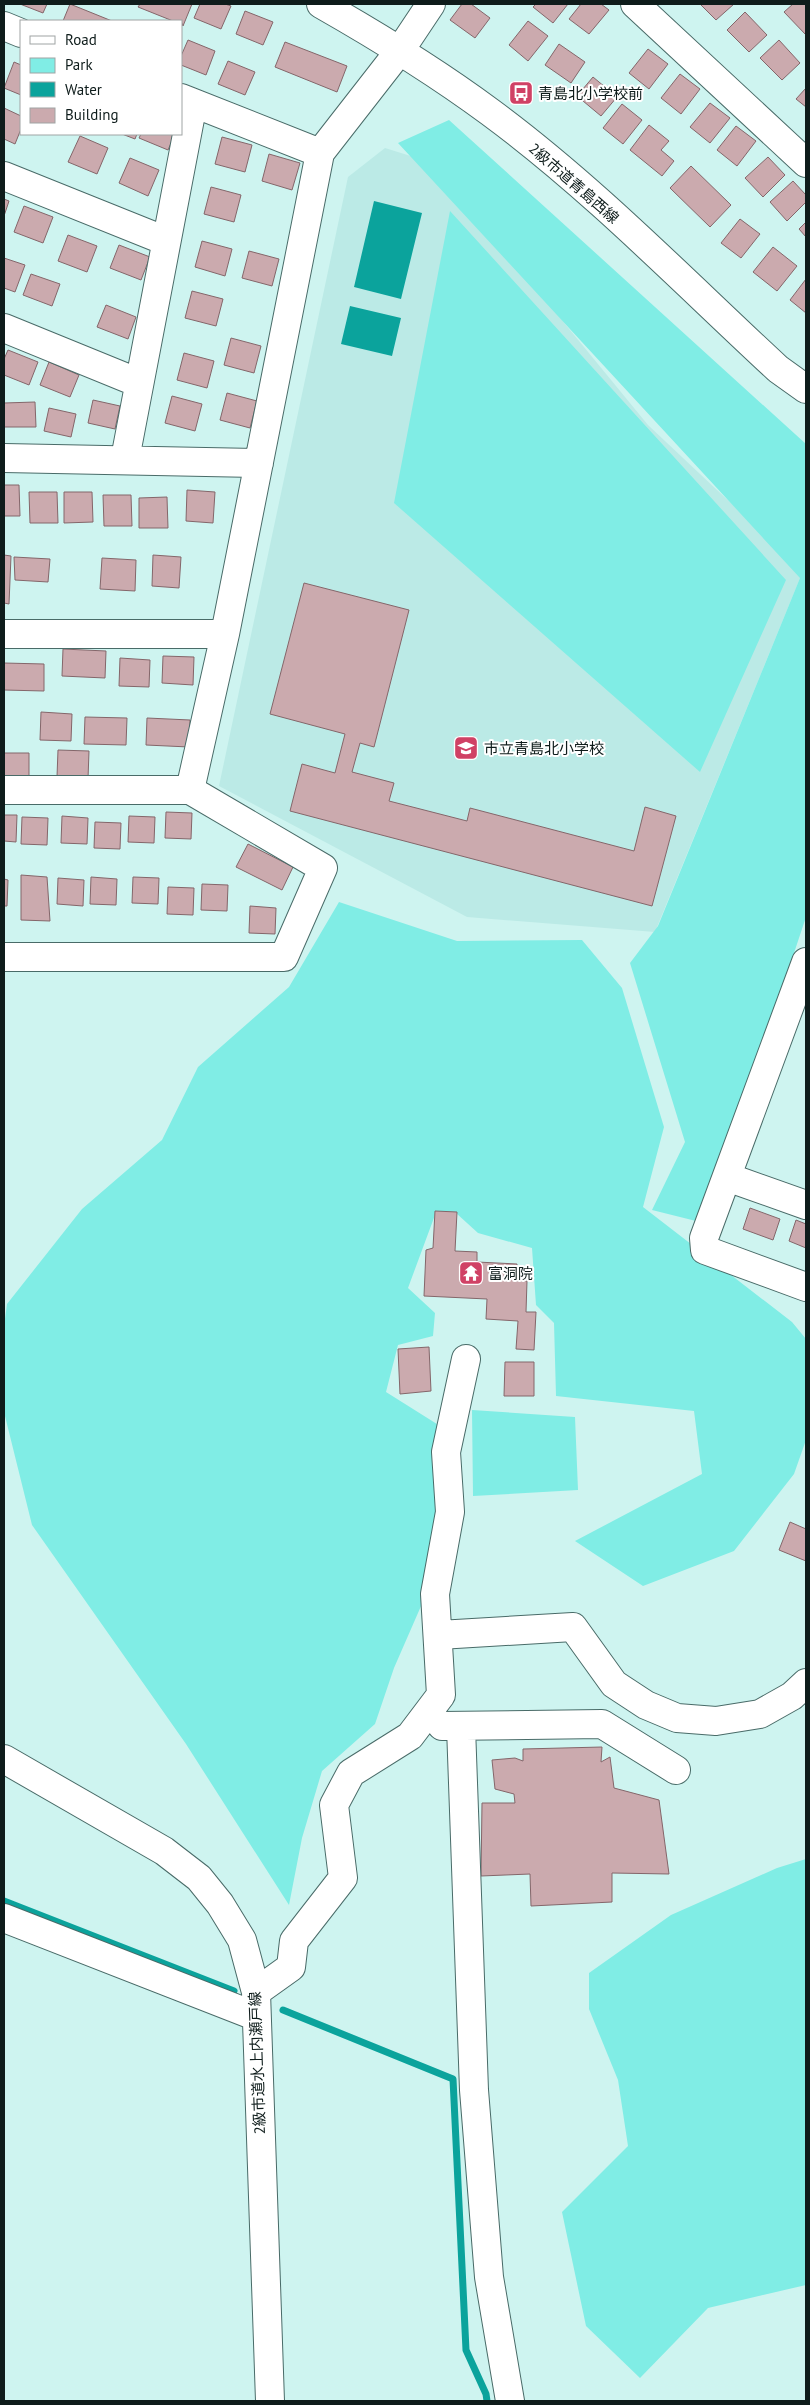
<svg xmlns="http://www.w3.org/2000/svg" width="810" height="2405" font-family="'PT Sans','Noto Sans JP',sans-serif">
	<style>
		.built { fill: #bbeae6 }
		.green { fill: #80ede5 }
		.water { fill: #0ba39c }
		.lines { fill: none; stroke-linecap: round; stroke-linejoin: round }
		.stream { stroke: #0ba39c; stroke-width: 7 }
		.building { fill: #cbaaae; stroke: #84666a }
		.minor-casing { stroke: #496b68; stroke-width: 30 }
		.minor { stroke: #fff; stroke-width: 28 }
		.labels { text-anchor: middle; dominant-baseline: central; stroke-width: 4; stroke-linejoin: round; paint-order: stroke }
		.poi-label { font-size: 15px; fill: #0e1c1b; stroke: #fff; text-anchor: start }
		.street-label { font-size: 15px; fill: #0e1c1b; stroke: #fff }
	</style>
	<rect width="100%" height="100%" fill="#cef4f0"/>
	<path class="built" d="M385,148L433,163L648,425L803,571L655,932L467,917L219,786L348,177Z"/>
	<path class="green" d="M449,120L806,444V917L704,1223L652,1210L685,1142L630,963L658,926L800,578L398,143Z
		M450,211L786,580L700,772L394,503Z
		M339,902L457,941L582,940L622,988L664,1127L643,1207L792,1322L806,1339V1440L794,1474L734,1551L643,1586L575,1541L702,1474L694,1411L556,1396L554,1323L536,1305L532,1248L478,1233L456,1213L435,1215L408,1288L435,1313L433,1336L398,1345L386,1392L456,1436L459,1519L394,1668L375,1724L322,1771L302,1838L289,1905L186,1744L32,1525L4,1412V1326L7,1304L82,1209L162,1140L198,1067L289,987Z
		M472,1410L575,1417L578,1490L473,1496Z
		M806,1859V2285L708,2308L640,2378L586,2326L562,2212L628,2146L618,2080L589,2009V1973L671,1915L777,1868Z"/>
	<path class="water" d="M374,201L422,213L401,299L354,287Z
		M350,306L401,318L392,356L341,344Z"/>
	<g class="lines">
		<path class="stream" d="M4,1901L234,1991
			M283,2010L453,2079L466,2350L486,2394L487,2401"/>
	</g>
	<path class="building" d="M20,4H47L43,13Z
		M70,4L112,21H63Z
		M140,4H192L183,26L181,21H173L138,7Z
		M200,4H225L231,6L221,29L194,18Z
		M462,4H471L490,18L475,38L450,20Z
		M536,4H568L553,23L533,7Z
		M581,4H601L609,10L589,34L569,19Z
		M700,4H734L716,20Z
		M793,4H806V35L784,12Z
		M245,11L273,22L263,45L236,34Z
		M745,12L767,35L749,52L727,30Z
		M528,21L548,36L528,61L509,45Z
		M188,40L215,51L206,75L181,65V56Z
		M779,40L800,63L782,80L760,58Z
		M285,42L347,66L337,92L275,67Z
		M559,44L585,62L571,83L545,65Z
		M648,49L668,64L649,89L629,73Z
		M228,61L255,72L245,95L218,84Z
		M14,62L21,65V95L4,88Z
		M680,74L700,89L681,114L661,98Z
		M593,77L617,97L601,116L577,96Z
		M806,88V107L796,99Z
		M710,103L730,118L710,143L690,127Z
		M622,104L642,120L623,144L603,128Z
		M4,108L21,116V129L15,144L4,139Z
		M649,125L669,141L661,150L674,161L662,176L630,150Z
		M736,126L756,141L737,166L717,150Z
		M122,134H137L135,139Z
		M141,134H175L168,150L139,138Z
		M80,136L108,148L97,174L68,162Z
		M222,137L252,145L245,172L215,164Z
		M269,154L300,163L292,190L262,181Z
		M768,157L785,175L763,197L745,178Z
		M130,158L159,170L148,196L119,183Z
		M691,166L731,205L710,227L670,188Z
		M793,181L806,195V202L787,221L770,202Z
		M211,187L241,195L234,222L204,214Z
		M4,199L9,201L4,216Z
		M24,206L53,217L43,243L14,232Z
		M740,219L760,234L741,258L721,243Z
		M806,222V237L799,229Z
		M68,235L97,246L87,272L58,261Z
		M202,241L232,249L225,276L195,267Z
		M119,245L150,257L141,280L110,268Z
		M773,247L797,266L777,291L753,272Z
		M249,251L279,259L272,286L242,278Z
		M4,258L25,265L15,292L4,288Z
		M31,274L60,284L52,306L23,295Z
		M806,279V313L790,300Z
		M192,291L223,299L216,326L185,318Z
		M106,305L136,317L128,339L97,327Z
		M231,338L261,346L254,373L224,365Z
		M8,350L38,362L29,385L4,375V359Z
		M184,353L214,361L207,388L177,380Z
		M49,362L79,375L70,397L40,385Z
		M227,393L257,401L250,428L220,420Z
		M172,396L202,404L195,431L165,423Z
		M93,400L120,406L115,429L88,423Z
		M35,402L36,427H4V403Z
		M49,408L76,414L71,437L44,431Z
		M4,485H19L20,516H4Z
		M187,490L215,492L213,523L186,521Z
		M29,492H57L58,523H30Z
		M64,492H92L93,522L64,523Z
		M103,495H131L132,526H104Z
		M167,497L168,528H139V498Z
		M4,555L11,556L9,604L4,603Z
		M153,555L181,557L179,588L152,586Z
		M14,557L50,559L48,582L15,580Z
		M102,558L136,560L135,591L100,589Z
		M304,583L409,610L374,747L360,743L352,772L394,783L389,801L467,821L470,808L634,851L645,807L676,816L652,906L290,811L302,764L335,773L345,734L270,714Z
		M63,649L106,651L105,678L62,676Z
		M163,656L194,657L193,685L162,683Z
		M120,658L150,660L149,687L119,686Z
		M4,663L44,664V691L4,690Z
		M41,712L72,714L71,741L40,740Z
		M85,717L127,718L126,745L84,744Z
		M147,718L190,720L189,747L146,745Z
		M58,750L89,751L88,779L57,777Z
		M4,753H29V780L4,779Z
		M166,812L192,813L191,839L165,838Z
		M4,815H17L16,842L4,841Z
		M62,816L88,818L87,844L61,843Z
		M129,816L155,817L154,843L128,842Z
		M22,817L48,818L47,845L21,844Z
		M95,822L121,823L120,849L94,848Z
		M248,844L293,867L282,890L236,867Z
		M21,875L47,877L50,921L21,920Z
		M91,877L117,879L116,905L90,904Z
		M133,877L159,878L158,904L132,903Z
		M58,878L84,880L83,906L57,904Z
		M4,879L8,880L7,906H4Z
		M202,884L228,885L227,911L201,910Z
		M168,887L194,888L193,915L167,914Z
		M250,906L276,908L275,934L249,933Z
		M750,1208L780,1219L773,1240L743,1229Z
		M435,1211L457,1212L455,1251L477,1252V1262L517,1264L516,1281H527L526,1312H536L534,1350L516,1349L518,1321L486,1319L487,1299L424,1296L426,1250L433,1248Z
		M796,1220L806,1224V1248L789,1241Z
		M429,1347L431,1391L400,1394L398,1349Z
		M505,1362H534V1396H504Z
		M790,1522L806,1529V1561L779,1550Z
		M602,1747L601,1762L610,1757L614,1788L659,1800L669,1874L612,1873V1902L531,1906L530,1874L481,1876L482,1803H515L514,1794L495,1789L492,1760L515,1758L523,1761V1749Z"/>
	<g class="lines">
		<defs>
			<path id="minor" d="M321,4C379,37 436,72 490,112C593,188 684,282 778,369L806,389
				M635,4L806,163
				M4,26L21,33
				M181,98L320,153
				M4,176L166,241
				M4,328L139,383
				M4,458L259,463
				M125,459L193,103
				M4,634H225
				M4,790H190
				M4,957H284L323,868L190,790L225,634L320,153L401,49L431,4
				M806,962L704,1238L705,1250L806,1287
				M727,1177L806,1205
				M439,1635L573,1627L614,1684L646,1705L677,1718L716,1721L760,1714L792,1696L806,1683
				M442,1726L602,1724L676,1770
				M461,1727L474,2090L489,2277L510,2401
				M4,1759L164,1851L199,1878L220,1904L242,1940L256,1992L270,2401
				M4,1918L255,2016
				M256,1992L291,1967L294,1941L343,1878L334,1805L351,1773L410,1736L441,1695L435,1594L450,1512L446,1452L466,1359"/>
		</defs>
		<use href="#minor" class="minor-casing"/>
		<use href="#minor" class="minor"/>
	</g>
	<defs>
		<symbol id="bus-square" viewBox="-11 -11 22 22"><rect x="-9" y="-9" width="18" height="18" rx="4" fill="#d04165" stroke="#fff"/><path d="M-5-6H5V4H4V6H2V4H-2V6H-4V4H-5ZM-3.5-4V0h7V-4ZM-3.5 1.2v1.5H-2V1.2ZM2 1.2v1.5H3.5V1.2Z" fill="#fff"/></symbol>
		<symbol id="school-square" viewBox="-11 -11 22 22"><rect x="-9" y="-9" width="18" height="18" rx="4" fill="#d04165" stroke="#fff"/><path d="M0-5L7-2L0 1L-7-2ZM-4 1L0 2.5L4 1V4Q0 6-4 4Z" fill="#fff"/></symbol>
		<symbol id="temple-square" viewBox="-11 -11 22 22"><rect x="-9" y="-9" width="18" height="18" rx="4" fill="#d04165" stroke="#fff"/><path d="M0-6L5-2H3V0L6.5 2.5H4V6H1.5V3h-3V6H-4V2.5H-6.5L-3 0V-2H-5Z" fill="#fff"/></symbol>
	</defs>
	<g fill-rule="evenodd">
		<use href="#bus-square" x="507" y="79" width="28" height="28"/>
		<use href="#school-square" x="452" y="734" width="28" height="28"/>
		<use href="#temple-square" x="457" y="1259" width="28" height="28"/>
	</g>
	<g class="labels">
		<g class="poi-label">
			<text x="538" y="93">青島北小学校前</text>
			<text x="484" y="748">市立青島北小学校</text>
			<text x="488" y="1273">富洞院</text>
		</g>
		<g class="street-label">
			<text transform="translate(574 183) rotate(41)">2級市道青島西線</text>
			<text transform="translate(257 2063) rotate(-92)">2級市道水上内瀬戸線</text>
		</g>
	</g>
	<rect width="810" height="2405" fill="none" stroke="#0e1c1b" stroke-width="10"/>
	<rect x="20" y="20" width="162" height="115" fill="#ffffff" stroke="#9fa4a4"/>
	<rect x="30" y="36" width="25" height="8" fill="#ffffff" stroke="#9fa4a4"/>
	<text x="65" y="45" font-size="15" fill="#0e1c1b">Road</text>
	<rect x="30" y="58" width="25" height="15" fill="#80ede5" stroke="#9fa4a4"/>
	<text x="65" y="70" font-size="15" fill="#0e1c1b">Park</text>
	<rect x="30" y="82" width="25" height="15" fill="#0ba39c" stroke="#9fa4a4"/>
	<text x="65" y="95" font-size="15" fill="#0e1c1b">Water</text>
	<rect x="30" y="108" width="25" height="15" fill="#cbaaae" stroke="#9fa4a4"/>
	<text x="65" y="120" font-size="15" fill="#0e1c1b">Building</text>
</svg>
